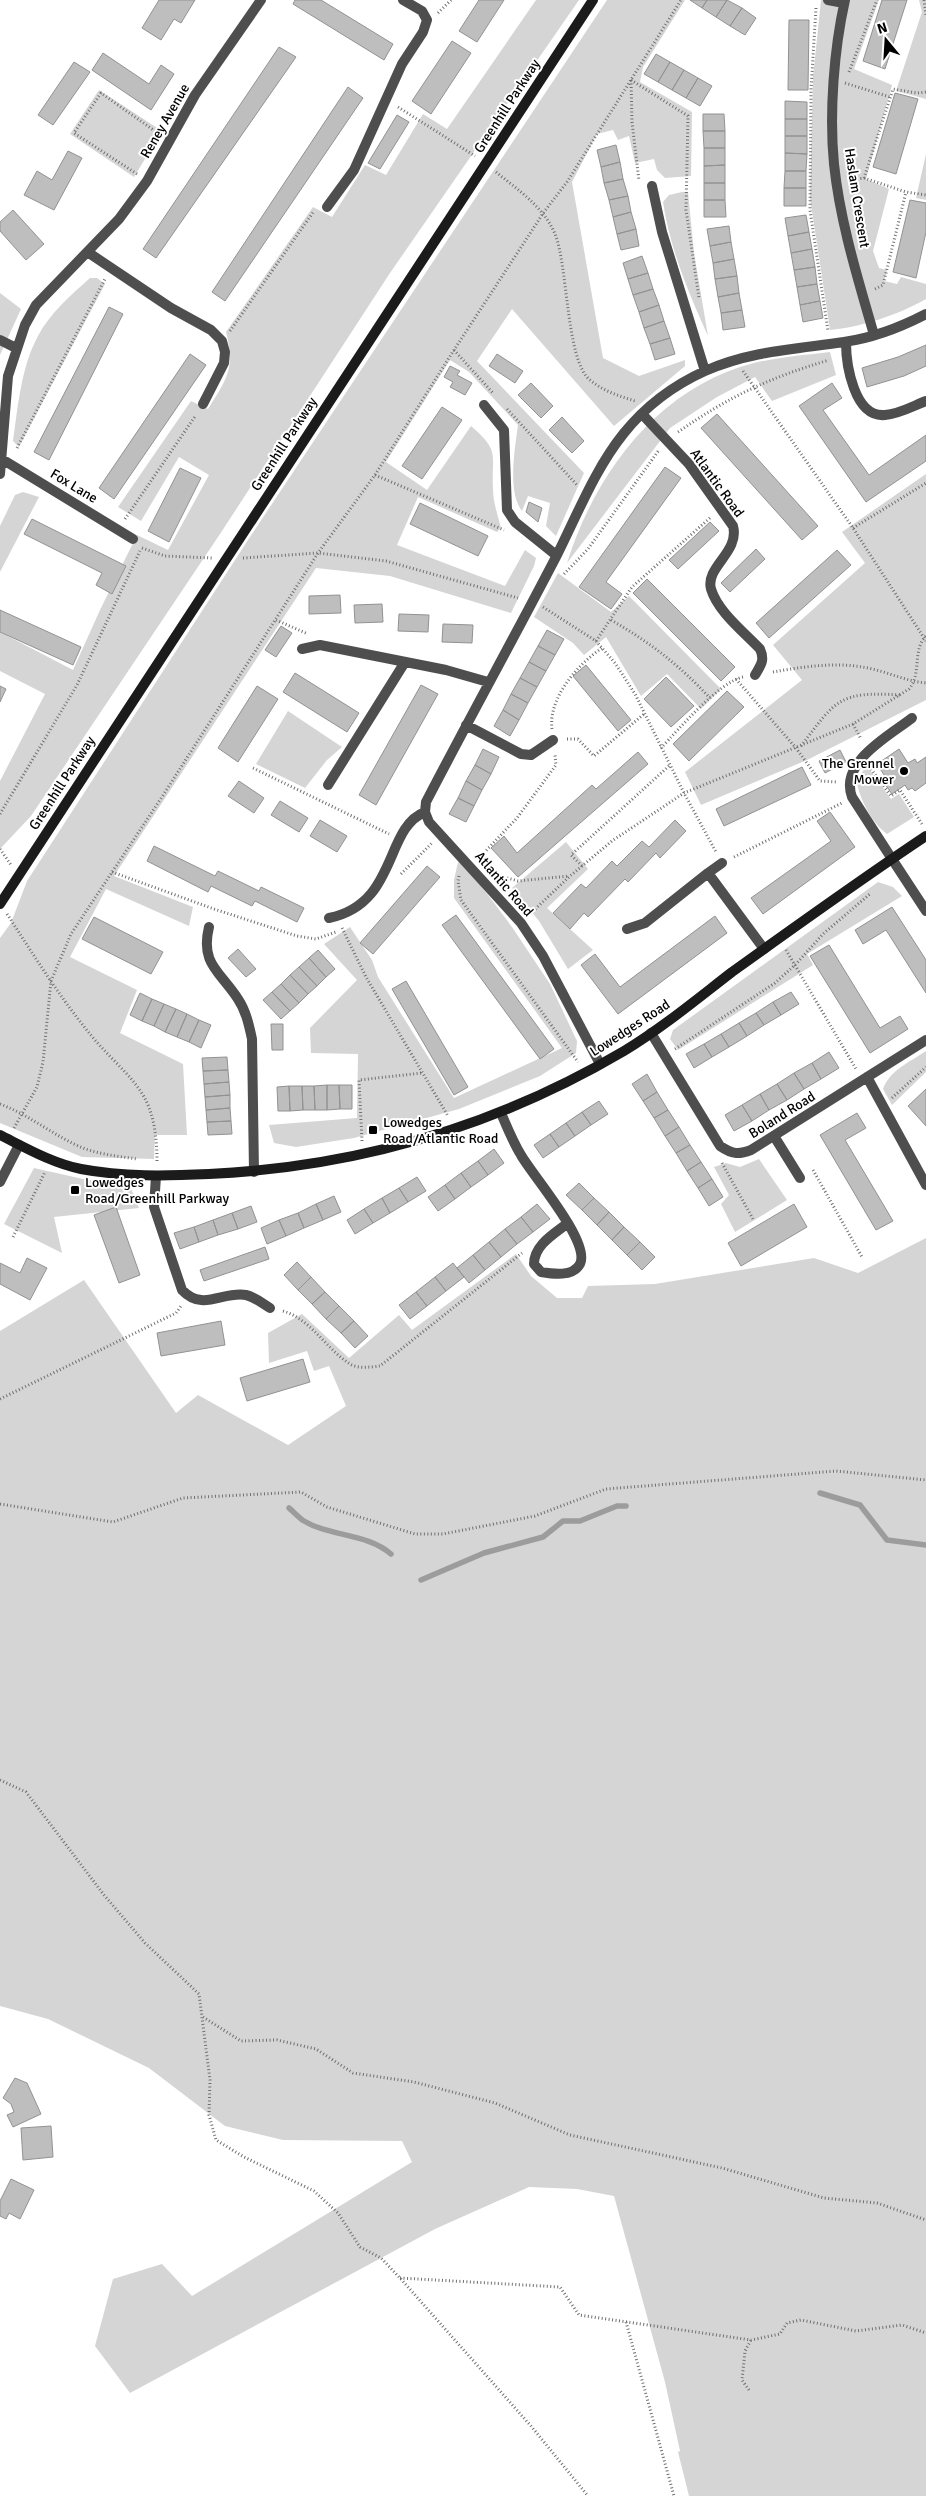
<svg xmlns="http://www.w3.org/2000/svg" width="926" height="2496" font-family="Signika,sans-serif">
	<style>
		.green { fill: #d5d5d5 }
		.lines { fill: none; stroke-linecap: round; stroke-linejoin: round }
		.stream { stroke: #9c9c9c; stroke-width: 5.5 }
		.building { fill: #bebebe; stroke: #929292 }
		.path { stroke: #707070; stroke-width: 3; stroke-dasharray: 1 2.5; stroke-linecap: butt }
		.lane { stroke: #4e4e4e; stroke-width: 10 }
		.street { stroke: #4e4e4e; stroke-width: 10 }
		.secondary { stroke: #1b1b1b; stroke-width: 10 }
		.poi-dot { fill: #000; stroke: #fff; stroke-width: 2 }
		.labels { text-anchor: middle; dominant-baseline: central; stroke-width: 4; stroke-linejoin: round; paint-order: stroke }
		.street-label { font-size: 14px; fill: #000; stroke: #fff }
		.poi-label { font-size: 14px; fill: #000; stroke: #fff; text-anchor: start }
	</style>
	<rect width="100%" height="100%" fill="#fff"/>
	<path class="green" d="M536,0H579L390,273L222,531L31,816L0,849V781L45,694L0,671V632L73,670L100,610L137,535L168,550L209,475L179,457L141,521L118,507L191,401L208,409C226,380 236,368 226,332L313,207L332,217L365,165L386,175L423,114L447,129Z
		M607,0H685L643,67L640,82L692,112L691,176L665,178L657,170L654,159L635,163L629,136L618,140L613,130L597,134L572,182L603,358L639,376L685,360V366L614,426L512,309L477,361L584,473L556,536L546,526L550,503L528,496L522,511C507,492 515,448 518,425L469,372L450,360L386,462L427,490L471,426C501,452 491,454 493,489C493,502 498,516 501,528L497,532L418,497L397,545L505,586L525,550L536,558L534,566L511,613L390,576L316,568L114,876L193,907L189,926L106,889L70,957L137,990L120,1033L183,1064L187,1135H155L154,1159L82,1157L0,1123V938L11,923L27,881L248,540Z
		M821,0H879L854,69L892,85L866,179L889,189L873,251L879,268L887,270L884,281L897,284L901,277L926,284V299C898,315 861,327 830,330L810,198L813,77Z
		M919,0H926V99L896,91L922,12Z
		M99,90L162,131L134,177L70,134Z
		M926,154V200L916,198Z
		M682,192H688L694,253L708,336C689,294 670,249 663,202L669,195Z
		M90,278H97L105,284L19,447L13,441C18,407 21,367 38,336C50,313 71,295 90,278Z
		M0,293L21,309L0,355Z
		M830,352L836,375L772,401L755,377L717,397L670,428L567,563C595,473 659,387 754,363C779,357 805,355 830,352Z
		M926,474V700L807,760L701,805L685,772L802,680L773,645L865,563L842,532Z
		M23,492L39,497L0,572V526L15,495Z
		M558,573L611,612L629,596L721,689L701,709L667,674L641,696L606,637L584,655L573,643L534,617Z
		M288,711L342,747L327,760L305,788L256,764Z
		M867,766L891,799L899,794L914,817L887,834C871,822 860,799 856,780Z
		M566,842L588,869L547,908L593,950L568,969L539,921L512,888Z
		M458,862L470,871L512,927L550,984L577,1041L576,1053L540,1076L459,1109L354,1138L296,1147L274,1143L269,1125L357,1118L358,1054L311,1053L310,1028L357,980L324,944L350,927L372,960L378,977L454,1098L562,1048L454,898V880Z
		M878,882L893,887L902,896L807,954L813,965L678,1050L670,1039L673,1030Z
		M926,1051V1072L892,1105L883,1089C890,1070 910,1062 926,1051Z
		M759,1159L787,1200L735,1232L721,1204L729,1195L714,1167L726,1163L740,1167Z
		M34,1168L83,1179L130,1186L139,1208L54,1217L62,1253L4,1224Z
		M926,1238V2496H689L678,2452L680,2451L665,2382L614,2196L577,2189L529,2187L435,2229L130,2393L95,2346L113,2279L162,2264L192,2296L412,2162L402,2141L283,2140L225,2126L149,2068L48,2019L0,2006V1331L84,1280L176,1413L198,1395L288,1445L346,1406L329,1366L314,1371L307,1351L269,1363L268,1333L302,1314L349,1358L399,1315L412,1330L516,1254L531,1276L557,1298H582L588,1286L655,1284L814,1258L858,1273Z"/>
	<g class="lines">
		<path class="stream" d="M820,1493L860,1505L887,1540L926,1545
			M289,1508C294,1512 298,1517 304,1521C331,1537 367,1533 391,1554
			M421,1580L484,1553L543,1537L563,1521H580L617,1506H626"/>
	</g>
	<path class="building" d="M159,0H195L181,23L174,19L161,40L142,28Z
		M295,0H321L393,44L384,60L293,4Z
		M479,0H504L477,42L459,31Z
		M690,0H707L702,8Z
		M707,0H727L716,17L702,8Z
		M727,0L742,8L730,26L716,17Z
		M882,0H907L885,69L863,61Z
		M742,8L756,18L745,35L730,26Z
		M789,20H809L808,90H788Z
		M452,41L471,53L431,114L412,101Z
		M279,47L296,57L156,258L143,249Z
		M103,53L149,84L161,65L174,74L151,110L92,70Z
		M656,54L670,62L658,82L644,74Z
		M74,62L90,72L53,125L38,115Z
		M670,62L684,70L672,90L658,82Z
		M684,70L698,78L686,98L672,90Z
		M698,78L712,86L700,106L686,98Z
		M348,87L363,98L225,301L212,292Z
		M895,93L918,99L896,174L873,167Z
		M785,101L807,102V119H785Z
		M703,114H724L725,131H703Z
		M397,115L409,122L380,169L368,163Z
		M785,119H807V136H785Z
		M703,131H725V148H704Z
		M785,136H807V154L785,153Z
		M616,145L620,162L601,167L597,150Z
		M704,148H725V165L704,166Z
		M68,151L82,158L54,210L24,195L37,171L52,180Z
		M785,153L807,154L806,171H785Z
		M620,162L623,179L604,183L601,167Z
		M725,165V183H704V166Z
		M785,171H806V188H784Z
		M623,179L628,196L609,200L604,183Z
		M704,183H725V200H704Z
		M784,188H806V206H784Z
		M628,196L631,212L613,217L609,200Z
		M704,200H725L726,217H704Z
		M910,200L926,203V232L916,278L893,272Z
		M13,210L44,244L26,260L0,231V222Z
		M631,212L636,229L617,234L613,217Z
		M806,215L809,232L788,236L785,218Z
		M729,226L731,242L710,246L707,229Z
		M636,229L639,246L621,250L617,234Z
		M809,232L812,249L791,253L788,236Z
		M731,242L734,259L713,263L710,246Z
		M812,249L815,267L794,270L791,253Z
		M642,256L648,273L628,279L623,263Z
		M734,259L737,276L715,279L713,263Z
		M815,267L817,284L797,287L794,270Z
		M648,273L653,289L633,295L628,279Z
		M737,276L739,293L718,297L715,279Z
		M817,284L820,301L800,305L797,287Z
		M653,289L659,305L639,312L633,295Z
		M739,293L742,310L721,313L718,297Z
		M820,301L823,318L803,322L800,305Z
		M659,305L664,321L644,328L639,312Z
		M109,307L123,314L49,460L34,452Z
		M742,310L745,327L723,330L721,313Z
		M664,321L670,338L650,344L644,328Z
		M670,338L675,354L655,360L650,344Z
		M926,345V366L904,376L867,387L862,368L898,357Z
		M190,354L206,365L114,499L99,488Z
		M497,354L523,371L515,383L489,366Z
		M450,366L460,371L457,375L472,383L465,395L450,387L453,382L444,377Z
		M531,383L553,406L541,418L518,395Z
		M832,383L842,398L823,410L869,475L926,435V461L866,502L799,406Z
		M442,407L462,420L422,479L402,466Z
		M717,414L818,526L802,540L701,428Z
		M562,417L584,441L572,453L549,430Z
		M665,467L681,478L606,582L622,594L611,609L579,587Z
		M180,468L201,478L169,542L148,531Z
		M529,502L542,508L538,522L526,512Z
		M420,503L488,536L478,556L410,524Z
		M32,519L126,566L112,594L96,585L102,573L24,534Z
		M710,522L719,531L678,569L669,560Z
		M756,549L765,559L730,592L721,583Z
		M837,550L851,565L769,638L756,623Z
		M647,579L735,667L721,681L633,593Z
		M340,595L341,613L309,614V596Z
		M382,604L383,622L355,623L354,605Z
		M0,610L81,647L73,665L0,632Z
		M399,614L429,615L428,632L398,631Z
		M443,624L473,625L472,643L442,642Z
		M281,626L292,633L276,657L265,650Z
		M547,630L564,639L555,655L538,646Z
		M538,646L555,655L546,671L529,662Z
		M529,662L546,671L537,687L520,678Z
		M586,665L631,720L618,731L573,676Z
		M295,673L359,713L347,732L283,692Z
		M666,677L694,706L671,727L644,699Z
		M520,678L537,687L528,703L511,694Z
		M421,685L438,694L376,805L359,795Z
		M0,686L6,689L0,702Z
		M257,686L278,699L238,762L218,748Z
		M727,691L744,707L689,761L673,744Z
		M511,694L528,703L519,720L503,710Z
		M503,710L519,720L510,736L494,726Z
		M483,749L499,757L491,774L475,765Z
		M899,749L908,763L915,759L917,763L926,757V783L915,791L912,788L908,790L905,785L892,794L882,780L886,778L877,764Z
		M840,750L846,762L825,773L819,761Z
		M638,752L648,764L518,877L491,848L504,836L517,853L592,785L596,789Z
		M475,765L491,774L482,790L466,781Z
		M802,767L811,785L724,826L716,809Z
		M239,781L264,798L254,813L228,796Z
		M466,781L482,790L474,806L458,798Z
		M458,798L474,806L466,822L449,814Z
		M280,801L308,818L299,832L271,815Z
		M830,812L855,847L763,914L751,898L831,841L817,821Z
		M320,820L347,836L337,852L310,836Z
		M675,820L686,831L660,858L656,853L628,882L625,879L588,917L584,913L570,929L553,913L581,884L586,888L612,861L617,866L642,841L649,847Z
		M154,846L215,876L218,871L259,891L261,887L304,908L297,922L255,901L252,906L211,886L208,892L147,861Z
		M427,866L440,877L373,954L360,943Z
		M892,907L926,960V993L886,930L863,944L855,930Z
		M456,915L554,1049L540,1059L442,925Z
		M715,916L727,933L618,1014L581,965L595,954L620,987Z
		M94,917L163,952L151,974L82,939Z
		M829,945L880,1028L900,1016L908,1029L870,1053L810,956Z
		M238,949L256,969L246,977L228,958Z
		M318,950L335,969L326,977L309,958Z
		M309,958L326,977L317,986L299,967Z
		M299,967L317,986L308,994L290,975Z
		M290,975L308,994L299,1003L281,984Z
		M406,981L468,1087L454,1095L392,989Z
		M281,984L299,1003L290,1011L272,992Z
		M272,992L290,1011L281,1019L263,1000Z
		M791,992L799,1004L781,1015L773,1002Z
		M140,993L152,999L142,1021L130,1015Z
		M152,999L164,1004L154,1026L142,1021Z
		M773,1002L781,1015L764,1025L756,1013Z
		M164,1004L176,1009L165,1032L154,1026Z
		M176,1009L187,1014L177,1037L165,1032Z
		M756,1013L764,1025L747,1036L739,1023Z
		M187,1014L199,1020L189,1042L177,1037Z
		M199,1020L211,1025L201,1048L189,1042Z
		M739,1023L747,1036L729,1047L721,1034Z
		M271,1024H283V1050H272Z
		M721,1034L729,1047L712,1057L704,1044Z
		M704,1044L712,1057L694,1068L686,1054Z
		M829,1052L839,1068L821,1079L812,1063Z
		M227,1057L228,1070L203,1071L202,1058Z
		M812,1063L821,1079L804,1089L794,1073Z
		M228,1070L229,1082L204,1084L203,1071Z
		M794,1073L804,1089L787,1100L777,1084Z
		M647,1074L657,1092L643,1101L632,1084Z
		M229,1082L230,1095L205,1097L204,1084Z
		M777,1084L787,1100L769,1110L760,1094Z
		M327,1085V1110H315L314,1086Z
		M327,1085H339L340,1109L327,1110Z
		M339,1085H352V1109H340Z
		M289,1086L290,1111H278L277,1087Z
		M289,1086H302L303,1110L290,1111Z
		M302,1086H314L315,1110H303Z
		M926,1089V1126L908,1106Z
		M657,1092L668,1110L654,1118L643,1101Z
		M760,1094L769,1110L752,1121L742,1105Z
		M230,1095V1108L206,1110L205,1097Z
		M599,1101L608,1114L591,1125L582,1112Z
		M742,1105L752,1121L734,1131L725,1115Z
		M230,1108L231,1121L207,1122L206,1110Z
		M668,1110L679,1127L665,1136L654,1118Z
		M582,1112L591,1125L575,1136L566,1123Z
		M857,1113L866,1128L845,1140L893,1221L876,1230L820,1135Z
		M231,1121L232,1134L208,1135L207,1122Z
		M566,1123L575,1136L559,1147L550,1134Z
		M679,1127L690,1145L676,1153L665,1136Z
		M550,1134L559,1147L543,1158L534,1145Z
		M690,1145L701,1162L687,1171L676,1153Z
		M494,1149L504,1163L488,1175L478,1161Z
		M478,1161L488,1175L471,1187L461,1173Z
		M701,1162L712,1179L698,1188L687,1171Z
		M461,1173L471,1187L455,1199L445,1185Z
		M417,1177L426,1191L408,1202L399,1188Z
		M712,1179L723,1197L709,1206L698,1188Z
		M579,1183L594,1198L582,1210L566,1195Z
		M445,1185L455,1199L438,1211L428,1197Z
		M399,1188L408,1202L390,1213L382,1198Z
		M334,1196L341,1212L323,1220L316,1204Z
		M382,1198L390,1213L373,1223L364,1209Z
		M594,1198L609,1212L597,1225L582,1210Z
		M316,1204L323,1220L304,1228L298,1213Z
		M537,1204L550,1219L533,1232L521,1217Z
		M794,1204L807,1227L741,1266L728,1243Z
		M251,1206L257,1222L238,1229L232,1213Z
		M116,1207L140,1275L119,1283L94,1215Z
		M364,1209L373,1223L355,1234L347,1220Z
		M609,1212L624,1227L612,1240L597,1225Z
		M232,1213L238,1229L218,1235L213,1220Z
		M298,1213L304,1228L286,1236L279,1220Z
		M521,1217L533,1232L517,1244L505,1229Z
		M213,1220L218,1235L199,1242L194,1227Z
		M279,1220L286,1236L267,1244L261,1228Z
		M194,1227L199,1242L180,1249L174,1233Z
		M624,1227L640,1242L627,1255L612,1240Z
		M505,1229L517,1244L501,1257L489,1242Z
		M489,1242L501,1257L485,1270L473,1255Z
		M640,1242L655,1257L642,1270L627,1255Z
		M265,1247L269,1259L204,1281L200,1270Z
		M473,1255L485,1270L469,1283L457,1268Z
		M27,1258L47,1268L30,1300L0,1284V1263L20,1273Z
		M297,1262L311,1277L298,1290L284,1275Z
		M453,1263L464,1277L446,1291L435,1277Z
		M311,1277L325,1292L312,1304L298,1290Z
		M435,1277L446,1291L427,1306L416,1292Z
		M325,1292L339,1306L326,1319L312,1304Z
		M416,1292L427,1306L410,1319L399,1305Z
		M339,1306L354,1321L341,1333L326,1319Z
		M221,1321L225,1345L161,1356L157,1333Z
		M354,1321L368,1336L355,1348L341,1333Z
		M303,1359L310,1382L247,1401L240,1378Z
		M15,2078L27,2083L41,2114L13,2127L7,2115L14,2112L11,2104L3,2098Z
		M51,2126L53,2157L23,2160L21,2128Z
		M11,2179L34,2190L20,2219L9,2213L6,2219L0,2216V2201Z"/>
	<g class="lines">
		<path class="path" d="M924,0L926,15
			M816,8L811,90L810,210L828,331
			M438,13L451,0
			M849,72L877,0
			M631,80L688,116L686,210L699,298
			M631,80L632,122L639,181
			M845,83L890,97
			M398,107L475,156
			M496,172C518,190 544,207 555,234C568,265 566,361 590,380C603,391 619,396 635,401
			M137,174L74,133L101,93L159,134
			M864,178L906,192L926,195
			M850,180L864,178L893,89L917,93L926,92
			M875,289L883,285L906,192
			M230,331L314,211
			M454,350L493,393
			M743,371L853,528L926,641
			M507,409L577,485
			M678,432C730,396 769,378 829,360
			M17,448L105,279
			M375,475L504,530
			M125,519L196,415
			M853,528L926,483
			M142,548L165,556L212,558
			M243,558L318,553L386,561L518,598
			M564,574L588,549L659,450
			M543,607L596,641L615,663L635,694L684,793L716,852
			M276,620L308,634
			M611,620C651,643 678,664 710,698
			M596,641L632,587L711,517
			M773,672C801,667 834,662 862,667C884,670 904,681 926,683
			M736,679L796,748L820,781L837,782
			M853,724L861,739
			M552,729C548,698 578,664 602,648
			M567,739H578L594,756L644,714
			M801,746C836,700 839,691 900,695
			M661,748C679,729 719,682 743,677
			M253,768L389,834
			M871,769L891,796L900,790L922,824
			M0,814L77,685L140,551
			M0,849L11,865
			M734,857L842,803
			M479,858L517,818L556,765L555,755
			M582,866L571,855L670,765
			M112,872L214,909L297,936L316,939L336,932
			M401,874L432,843
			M497,875L518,881L569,876
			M459,876L458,881L461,900L578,1062
			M7,914C35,957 62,1001 95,1040C111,1059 130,1074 143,1095C155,1115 157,1141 157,1163
			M530,914L570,876L612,841L684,793L853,724L909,689C922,674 912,650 926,636
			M342,928L366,977L448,1116
			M786,950L856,1069
			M675,1049L775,983L796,964L823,934L871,893
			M892,1098L926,1067
			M0,1104C27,1114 49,1132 76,1145C95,1154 116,1156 137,1159
			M14,1128L37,1087L43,1062L51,981L71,934L160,800L318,553L375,475L454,350L544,212L567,182L681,0
			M362,1141L359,1080L422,1073
			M722,1163L753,1219
			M813,1170L862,1257
			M13,1237L45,1172
			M283,1311C311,1319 326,1349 350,1364C358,1369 371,1367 380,1366L522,1253
			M0,1399L176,1313L181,1306
			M0,1504L113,1522L183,1498L301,1492L327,1507L415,1534H443L535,1516L606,1489L836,1471L926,1480
			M0,1780L26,1792L104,1895L145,1943L199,1994L210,2080L209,2115L216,2140L244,2157L314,2191L338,2213L360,2247L381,2258L400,2278L531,2426L588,2496
			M203,2017L241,2041L277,2040L316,2049L353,2073L414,2082L495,2103L570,2135L722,2168L824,2198L877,2203L926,2220
			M400,2278L560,2287L579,2315L751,2340L780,2334L787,2323L801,2320L856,2331L902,2325L926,2333
			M626,2322L674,2496
			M749,2390L742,2380L745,2351L751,2340"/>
		<path class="lane" d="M892,859L852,797C839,762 889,736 912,718
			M774,1136L800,1178
			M0,1182L19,1145"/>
		<path class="street" d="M828,0L844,3
			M845,0C834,49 829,113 834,164C840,222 858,279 874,335
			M652,186L662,232L705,371
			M327,207L354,170L402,64L423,32L427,20L422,11L403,0
			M89,253L171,308L211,330L222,341L225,352L224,363L203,404
			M0,340L16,348
			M846,342C846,364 854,418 885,415C899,414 913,406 926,401
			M484,405L504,430L507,510L515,522L556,555
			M642,414L689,464L733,526C740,552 705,567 711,589C718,612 744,632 760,649C765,660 761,665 755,675
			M0,458L133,539
			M0,474L8,376L25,325L36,305L119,219L147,181L195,95L261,0
			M302,649L320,645L446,670L488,682
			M466,725L521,754L531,755L553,740
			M328,785L405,662
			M892,859L926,911
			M708,873L722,863
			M329,918C398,904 384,828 425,812
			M209,927C200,964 220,971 238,999C246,1011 249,1025 252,1039L254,1172
			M627,929L645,923L708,873L764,949
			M651,1033L720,1146C732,1154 738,1155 751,1150L926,1040
			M600,1064L543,956L521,923L429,822L425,812L426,802C469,719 514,638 557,555C578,513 595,469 624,433C645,407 674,385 705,371C750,351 796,349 844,342C872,338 901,327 926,314
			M867,1077L926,1185
			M501,1113C507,1127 513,1142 521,1155C532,1175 591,1242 580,1264C573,1277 553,1274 541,1272L534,1264C534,1245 554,1234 568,1223
			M156,1176L154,1207L182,1290C203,1312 222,1291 246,1295C255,1297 263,1304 270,1308"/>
		<path class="secondary" d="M0,904L593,0
			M0,1135C26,1148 52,1163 81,1169C123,1177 166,1176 209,1174C356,1167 497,1126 624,1051C662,1028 697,999 732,972C796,926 860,880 926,836"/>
	</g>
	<g class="poi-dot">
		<circle cx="904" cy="771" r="5"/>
		<rect x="368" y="1125" width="10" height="10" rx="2.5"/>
		<rect x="70" y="1185" width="10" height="10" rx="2.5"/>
	</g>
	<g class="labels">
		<g class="street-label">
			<text transform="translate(507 106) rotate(-57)">Greenhill Parkway</text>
			<text transform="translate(165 121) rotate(-60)">Reney Avenue</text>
			<text transform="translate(857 198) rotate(81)">Haslam Crescent</text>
			<text transform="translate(284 444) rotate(-57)">Greenhill Parkway</text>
			<text transform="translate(717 483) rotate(54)">Atlantic Road</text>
			<text transform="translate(74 486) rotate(31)">Fox Lane</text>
			<text transform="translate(62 783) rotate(-57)">Greenhill Parkway</text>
			<text transform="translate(504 884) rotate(49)">Atlantic Road</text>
			<text transform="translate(630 1028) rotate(-33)">Lowedges Road</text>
			<text transform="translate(782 1115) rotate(-32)">Boland Road</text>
		</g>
		<g class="poi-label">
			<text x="894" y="763" text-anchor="end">The Grennel<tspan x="894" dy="16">Mower</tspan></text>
			<text x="383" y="1122">Lowedges<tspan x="383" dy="16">Road/Atlantic Road</tspan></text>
			<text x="85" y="1182">Lowedges<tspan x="85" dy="16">Road/Greenhill Parkway</tspan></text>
		</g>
	</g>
	<g transform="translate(886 40) rotate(342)" stroke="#ffffff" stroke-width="4" paint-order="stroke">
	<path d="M0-4L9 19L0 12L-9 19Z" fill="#000000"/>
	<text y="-8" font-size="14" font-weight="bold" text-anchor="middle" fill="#000000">N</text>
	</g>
</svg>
